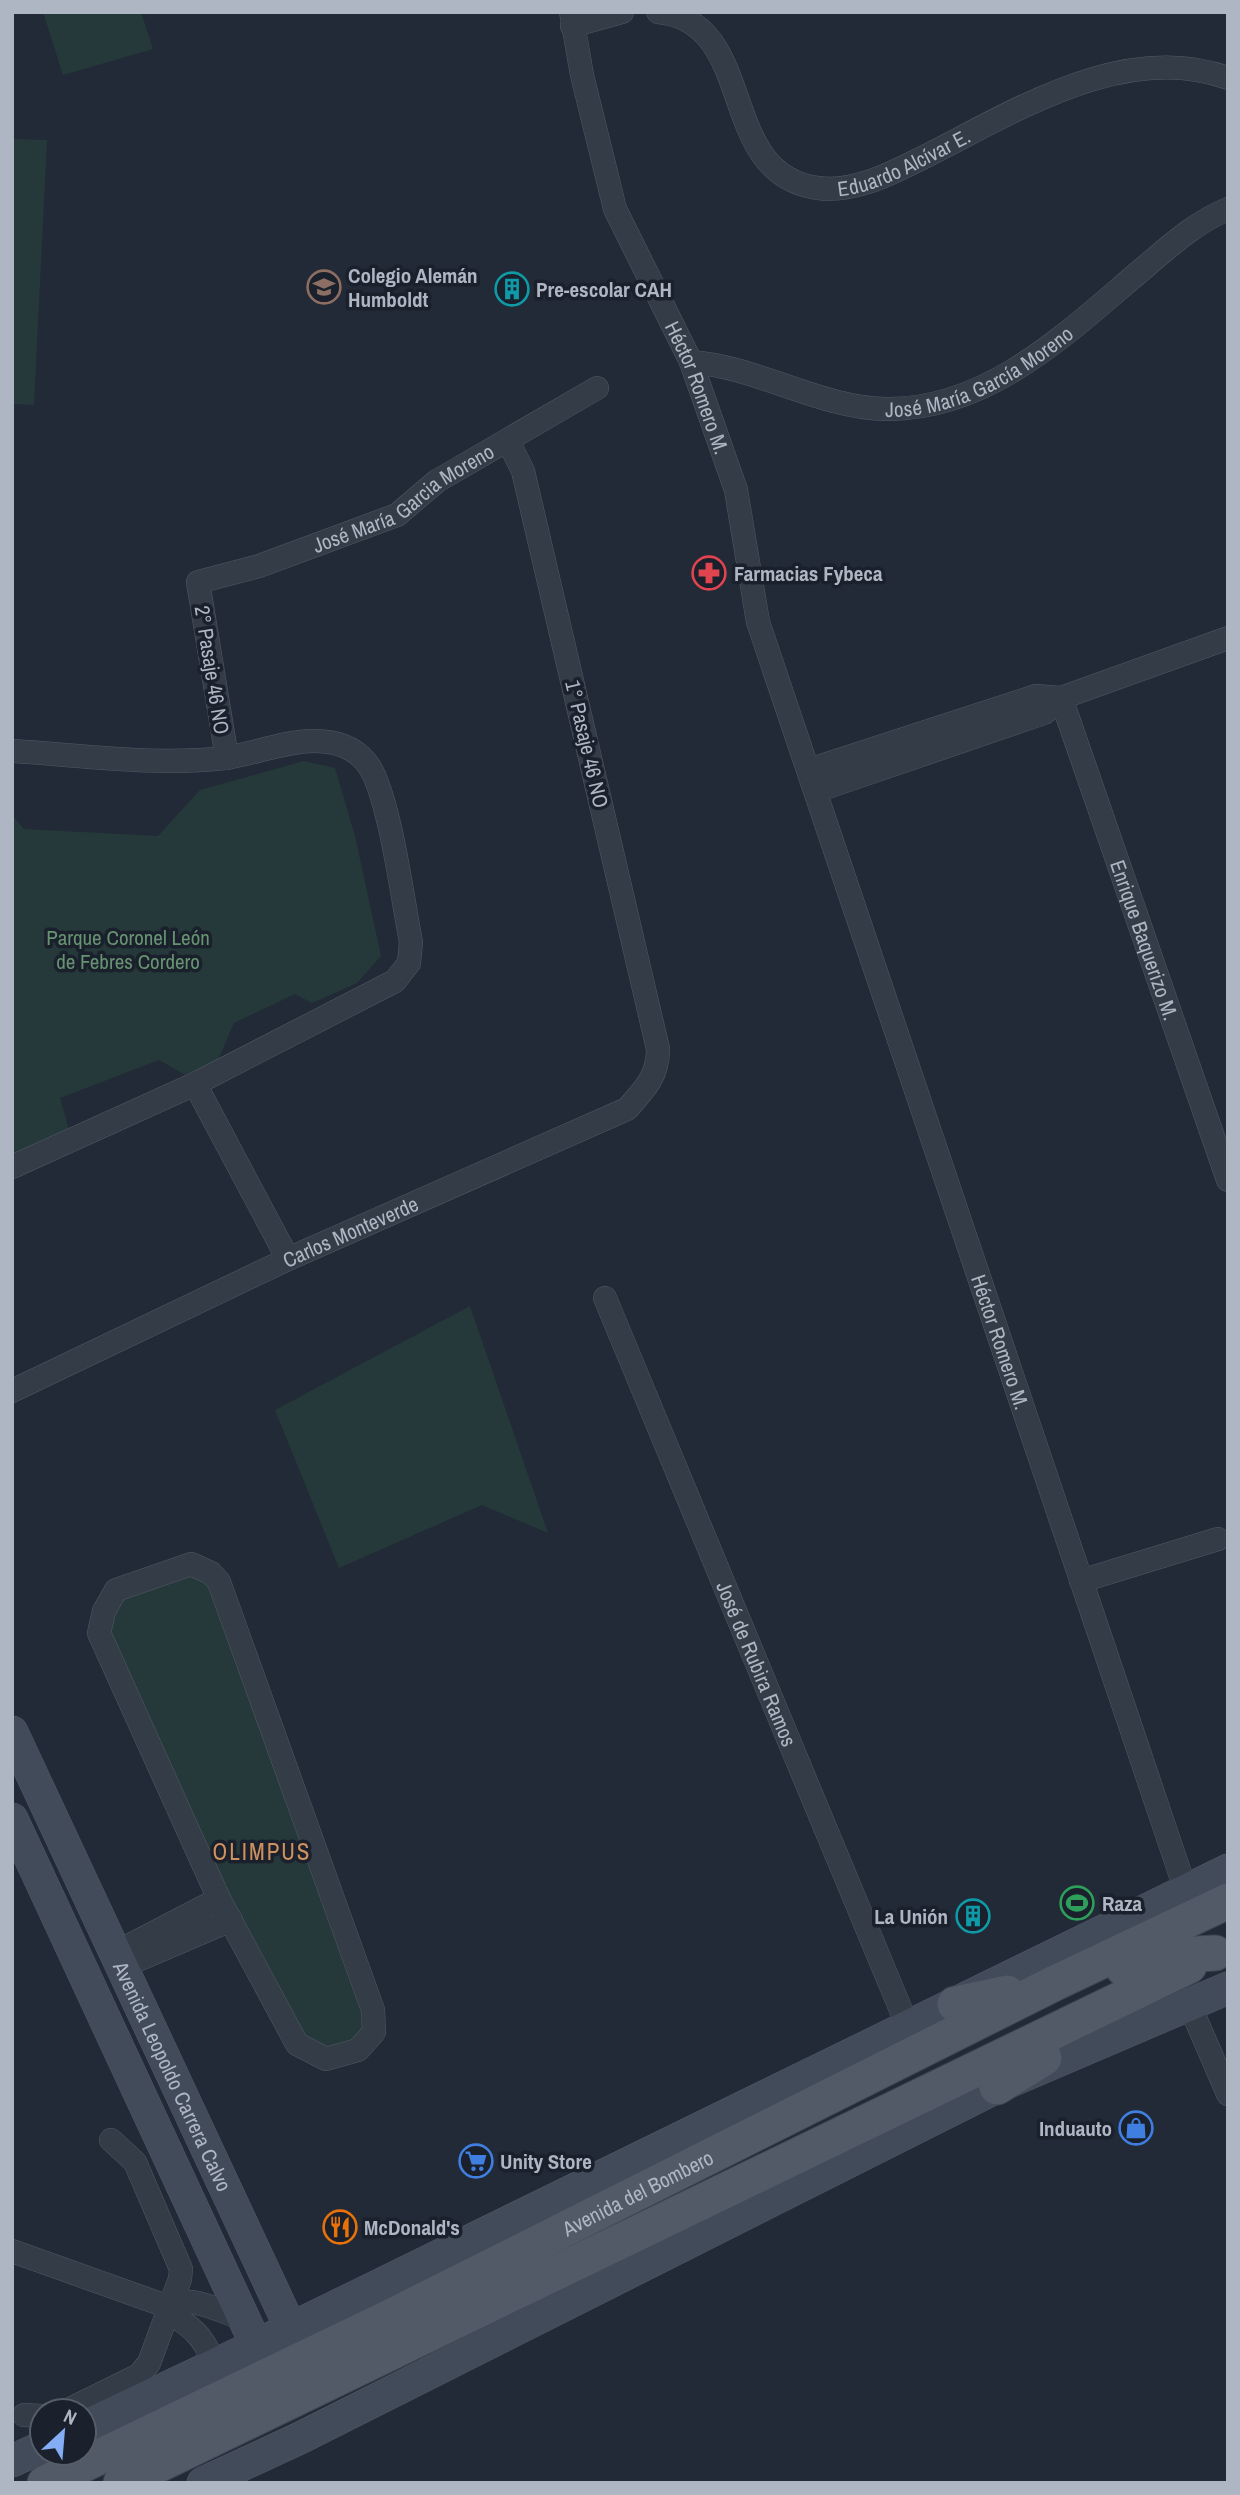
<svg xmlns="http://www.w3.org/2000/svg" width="1240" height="2495" font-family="'Archivo Narrow',sans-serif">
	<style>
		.green { fill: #26393a }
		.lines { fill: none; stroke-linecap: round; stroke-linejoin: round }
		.street-casing { stroke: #515965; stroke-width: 24 }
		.secondary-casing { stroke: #515965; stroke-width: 33 }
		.primary-casing { stroke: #3d4551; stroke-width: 37 }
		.street { stroke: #343c47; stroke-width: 23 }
		.secondary { stroke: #424b5a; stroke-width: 32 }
		.primary { stroke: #525a67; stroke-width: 35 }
		.labels { text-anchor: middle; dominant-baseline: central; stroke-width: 7; stroke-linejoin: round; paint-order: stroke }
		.street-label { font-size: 21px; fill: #aeb6c4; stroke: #1a212c }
		.poi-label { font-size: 21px; font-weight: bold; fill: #aeb6c4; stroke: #1a212c; text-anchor: start }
		.park-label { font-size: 21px; fill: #679372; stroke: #1a212c }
		.neighbourhood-label { font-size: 23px; letter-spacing: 2px; fill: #cf915e; stroke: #1a212c }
	</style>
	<rect width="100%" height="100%" fill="#212a36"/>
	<path class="green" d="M43,12H141L153,49L63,75Z
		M12,139L47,140L34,405L12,404Z
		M304,761L335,768L355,836L381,956L357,983L312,1003L295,994L234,1023L218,1060L185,1075L159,1060L60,1098L72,1140L12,1167V815L24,829L158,836L200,790Z
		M470,1306L548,1533L482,1505L339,1568L275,1410Z
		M191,1564L211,1573L373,2010L358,2050L297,2044L99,1633L116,1590Z"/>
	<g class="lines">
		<defs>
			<g id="street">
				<path id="s1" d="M571,12L582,75L615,209L691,362L736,490L758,622L1186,1891"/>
				<path id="s2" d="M658,12C760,22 714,174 818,188C855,193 892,173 924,157C1014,112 1124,40 1228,78"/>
				<path d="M572,26L622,12"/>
				<path id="s3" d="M691,362C759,367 819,408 887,409C991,410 1071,329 1145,267C1171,245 1196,222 1228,209"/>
				<path id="s4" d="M1061,698L1228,1180"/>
				<path d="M12,751C82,755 155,766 225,758C254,754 285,741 314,741C334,741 353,746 366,762C389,789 403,903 411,942L409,963L395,981L195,1084L12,1167"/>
				<path id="s5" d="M227,758L198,582L259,566L397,515L437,481L597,388"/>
				<path d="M809,770L1036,696L1061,698"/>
				<path d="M816,791L1044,713L1061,698L1228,638"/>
				<path d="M195,1084L288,1259"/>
				<path id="s6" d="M605,1298L908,2027"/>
				<path id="s7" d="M12,1391L288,1259L627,1109C645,1089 658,1076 658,1049L523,471L508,441"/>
				<path d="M191,1564L211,1573L219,1582L373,2010L374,2032L358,2050L326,2059L297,2044L219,1899L99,1633L104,1611L116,1590Z"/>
				<path d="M1081,1581L1218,1539"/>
				<path d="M117,1952L219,1899"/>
				<path d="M124,1966L231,1920"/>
				<path d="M1190,2006L1228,2094"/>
				<path d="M12,2251L169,2307C190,2292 222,2313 244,2319"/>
				<path d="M169,2307C174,2318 185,2322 194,2331C204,2340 210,2353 214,2365"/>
				<path d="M66,2411L139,2375L149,2363L180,2279L181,2269L135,2162L111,2140"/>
				<path d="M24,2415L42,2416"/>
			</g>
			<g id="secondary">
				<path id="s8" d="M12,1732L299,2346"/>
				<path d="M12,1819L265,2364"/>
				<path d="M84,2427L257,2345L1228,1870"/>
				<path d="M12,2461L42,2447"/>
				<path d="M203,2483L300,2438L997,2087L1228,1988"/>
			</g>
			<g id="primary">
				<path d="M1123,1968L1177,1955L1215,1953"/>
				<path d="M955,2004L1007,1993"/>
				<path d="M997,2087L1044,2058"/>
				<path id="s9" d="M45,2483L392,2316L1055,1983L1228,1901"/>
				<path d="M121,2483L1189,1966"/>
			</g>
		</defs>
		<use href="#street" class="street-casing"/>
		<use href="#secondary" class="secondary-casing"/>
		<use href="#primary" class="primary-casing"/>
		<use href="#street" class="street"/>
		<use href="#secondary" class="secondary"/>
		<use href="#primary" class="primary"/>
	</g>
	<defs>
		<symbol id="school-ring" viewBox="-11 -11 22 22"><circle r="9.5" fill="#1a212c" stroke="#8d6e63" stroke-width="1.5"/><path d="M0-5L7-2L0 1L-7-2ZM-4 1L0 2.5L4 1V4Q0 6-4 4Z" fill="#8d6e63"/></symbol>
		<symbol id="building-ring" viewBox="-11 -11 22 22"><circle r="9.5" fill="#1a212c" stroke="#0f9aa8" stroke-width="1.5"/><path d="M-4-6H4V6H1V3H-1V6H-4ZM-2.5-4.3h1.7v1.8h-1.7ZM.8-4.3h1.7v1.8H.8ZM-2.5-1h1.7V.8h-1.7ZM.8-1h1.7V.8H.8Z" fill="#0f9aa8"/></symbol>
		<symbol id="pharmacy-ring" viewBox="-11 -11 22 22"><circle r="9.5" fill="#1a212c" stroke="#e0444e" stroke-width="1.5"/><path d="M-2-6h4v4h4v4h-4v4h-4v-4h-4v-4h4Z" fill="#e0444e"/></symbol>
		<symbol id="stadium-ring" viewBox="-11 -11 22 22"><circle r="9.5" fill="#1a212c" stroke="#2e9e5b" stroke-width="1.5"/><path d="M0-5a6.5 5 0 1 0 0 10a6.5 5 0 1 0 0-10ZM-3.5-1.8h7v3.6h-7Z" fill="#2e9e5b"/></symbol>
		<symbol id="shop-ring" viewBox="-11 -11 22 22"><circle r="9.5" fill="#1a212c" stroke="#3f7fe0" stroke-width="1.5"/><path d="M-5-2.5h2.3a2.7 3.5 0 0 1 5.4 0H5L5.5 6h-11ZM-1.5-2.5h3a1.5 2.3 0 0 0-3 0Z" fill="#3f7fe0"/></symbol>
		<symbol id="supermarket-ring" viewBox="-11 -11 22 22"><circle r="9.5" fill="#1a212c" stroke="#3f7fe0" stroke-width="1.5"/><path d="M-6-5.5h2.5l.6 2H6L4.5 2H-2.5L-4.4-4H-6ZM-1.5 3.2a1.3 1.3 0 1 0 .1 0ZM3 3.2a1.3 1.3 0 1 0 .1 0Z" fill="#3f7fe0"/></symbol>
		<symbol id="restaurant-ring" viewBox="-11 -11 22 22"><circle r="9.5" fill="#1a212c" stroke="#e8710a" stroke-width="1.5"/><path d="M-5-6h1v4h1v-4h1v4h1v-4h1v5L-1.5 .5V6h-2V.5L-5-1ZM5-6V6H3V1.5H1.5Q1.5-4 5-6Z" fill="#e8710a"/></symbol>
	</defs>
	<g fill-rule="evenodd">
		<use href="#school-ring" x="305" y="268" width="38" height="38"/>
		<use href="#building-ring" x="493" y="270" width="38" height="38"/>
		<use href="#pharmacy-ring" x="690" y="554" width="38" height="38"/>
		<use href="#stadium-ring" x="1058" y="1884" width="38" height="38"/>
		<use href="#building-ring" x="954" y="1897" width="38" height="38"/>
		<use href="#shop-ring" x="1117" y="2109" width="38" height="38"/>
		<use href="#supermarket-ring" x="457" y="2142" width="38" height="38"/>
		<use href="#restaurant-ring" x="321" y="2208" width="38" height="38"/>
	</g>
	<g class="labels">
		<g class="street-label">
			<text stroke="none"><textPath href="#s2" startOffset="345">Eduardo Alcívar E.</textPath></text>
			<text stroke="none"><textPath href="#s3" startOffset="303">José María García Moreno</textPath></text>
			<text stroke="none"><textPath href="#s1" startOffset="399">Héctor Romero M.</textPath></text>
			<text stroke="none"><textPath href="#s5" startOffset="402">José María Garcia Moreno</textPath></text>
			<text transform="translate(212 670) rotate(81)">2° Pasaje 46 NO</text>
			<text transform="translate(587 744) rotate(77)">1° Pasaje 46 NO</text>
			<text stroke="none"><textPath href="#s4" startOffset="256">Enrique Baquerizo M.</textPath></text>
			<text stroke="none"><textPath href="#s7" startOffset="374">Carlos Monteverde</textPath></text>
			<text stroke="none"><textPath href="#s1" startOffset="1402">Héctor Romero M.</textPath></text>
			<text stroke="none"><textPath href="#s6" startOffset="396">José de Rubira Ramos</textPath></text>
			<text stroke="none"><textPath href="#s8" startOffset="380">Avenida Leopoldo Carrera Calvo</textPath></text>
			<text stroke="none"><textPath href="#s9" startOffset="660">Avenida del Bombero</textPath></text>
		</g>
		<g class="poi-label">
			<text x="348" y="275">Colegio Alemán<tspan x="348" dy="24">Humboldt</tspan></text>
			<text x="536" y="289">Pre-escolar CAH</text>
			<text x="734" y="573">Farmacias Fybeca</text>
			<text x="1102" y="1903">Raza</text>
			<text x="948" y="1916" text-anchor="end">La Unión</text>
			<text x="1112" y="2128" text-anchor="end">Induauto</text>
			<text x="500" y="2161">Unity Store</text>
			<text x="364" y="2227">McDonald's</text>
		</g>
		<g class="park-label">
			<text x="128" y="937">Parque Coronel León<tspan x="128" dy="24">de Febres Cordero</tspan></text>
		</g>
		<g class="neighbourhood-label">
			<text x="262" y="1851">OLIMPUS</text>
		</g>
	</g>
	<rect width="1240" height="2495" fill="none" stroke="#aeb6c4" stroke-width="28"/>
	<g transform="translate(63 2432) rotate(26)"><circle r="33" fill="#1a212c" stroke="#555d69" stroke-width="2"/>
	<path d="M0-5L12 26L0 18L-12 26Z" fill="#83adf4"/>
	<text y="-10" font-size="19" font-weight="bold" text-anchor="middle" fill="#aeb6c4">N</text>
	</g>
</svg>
